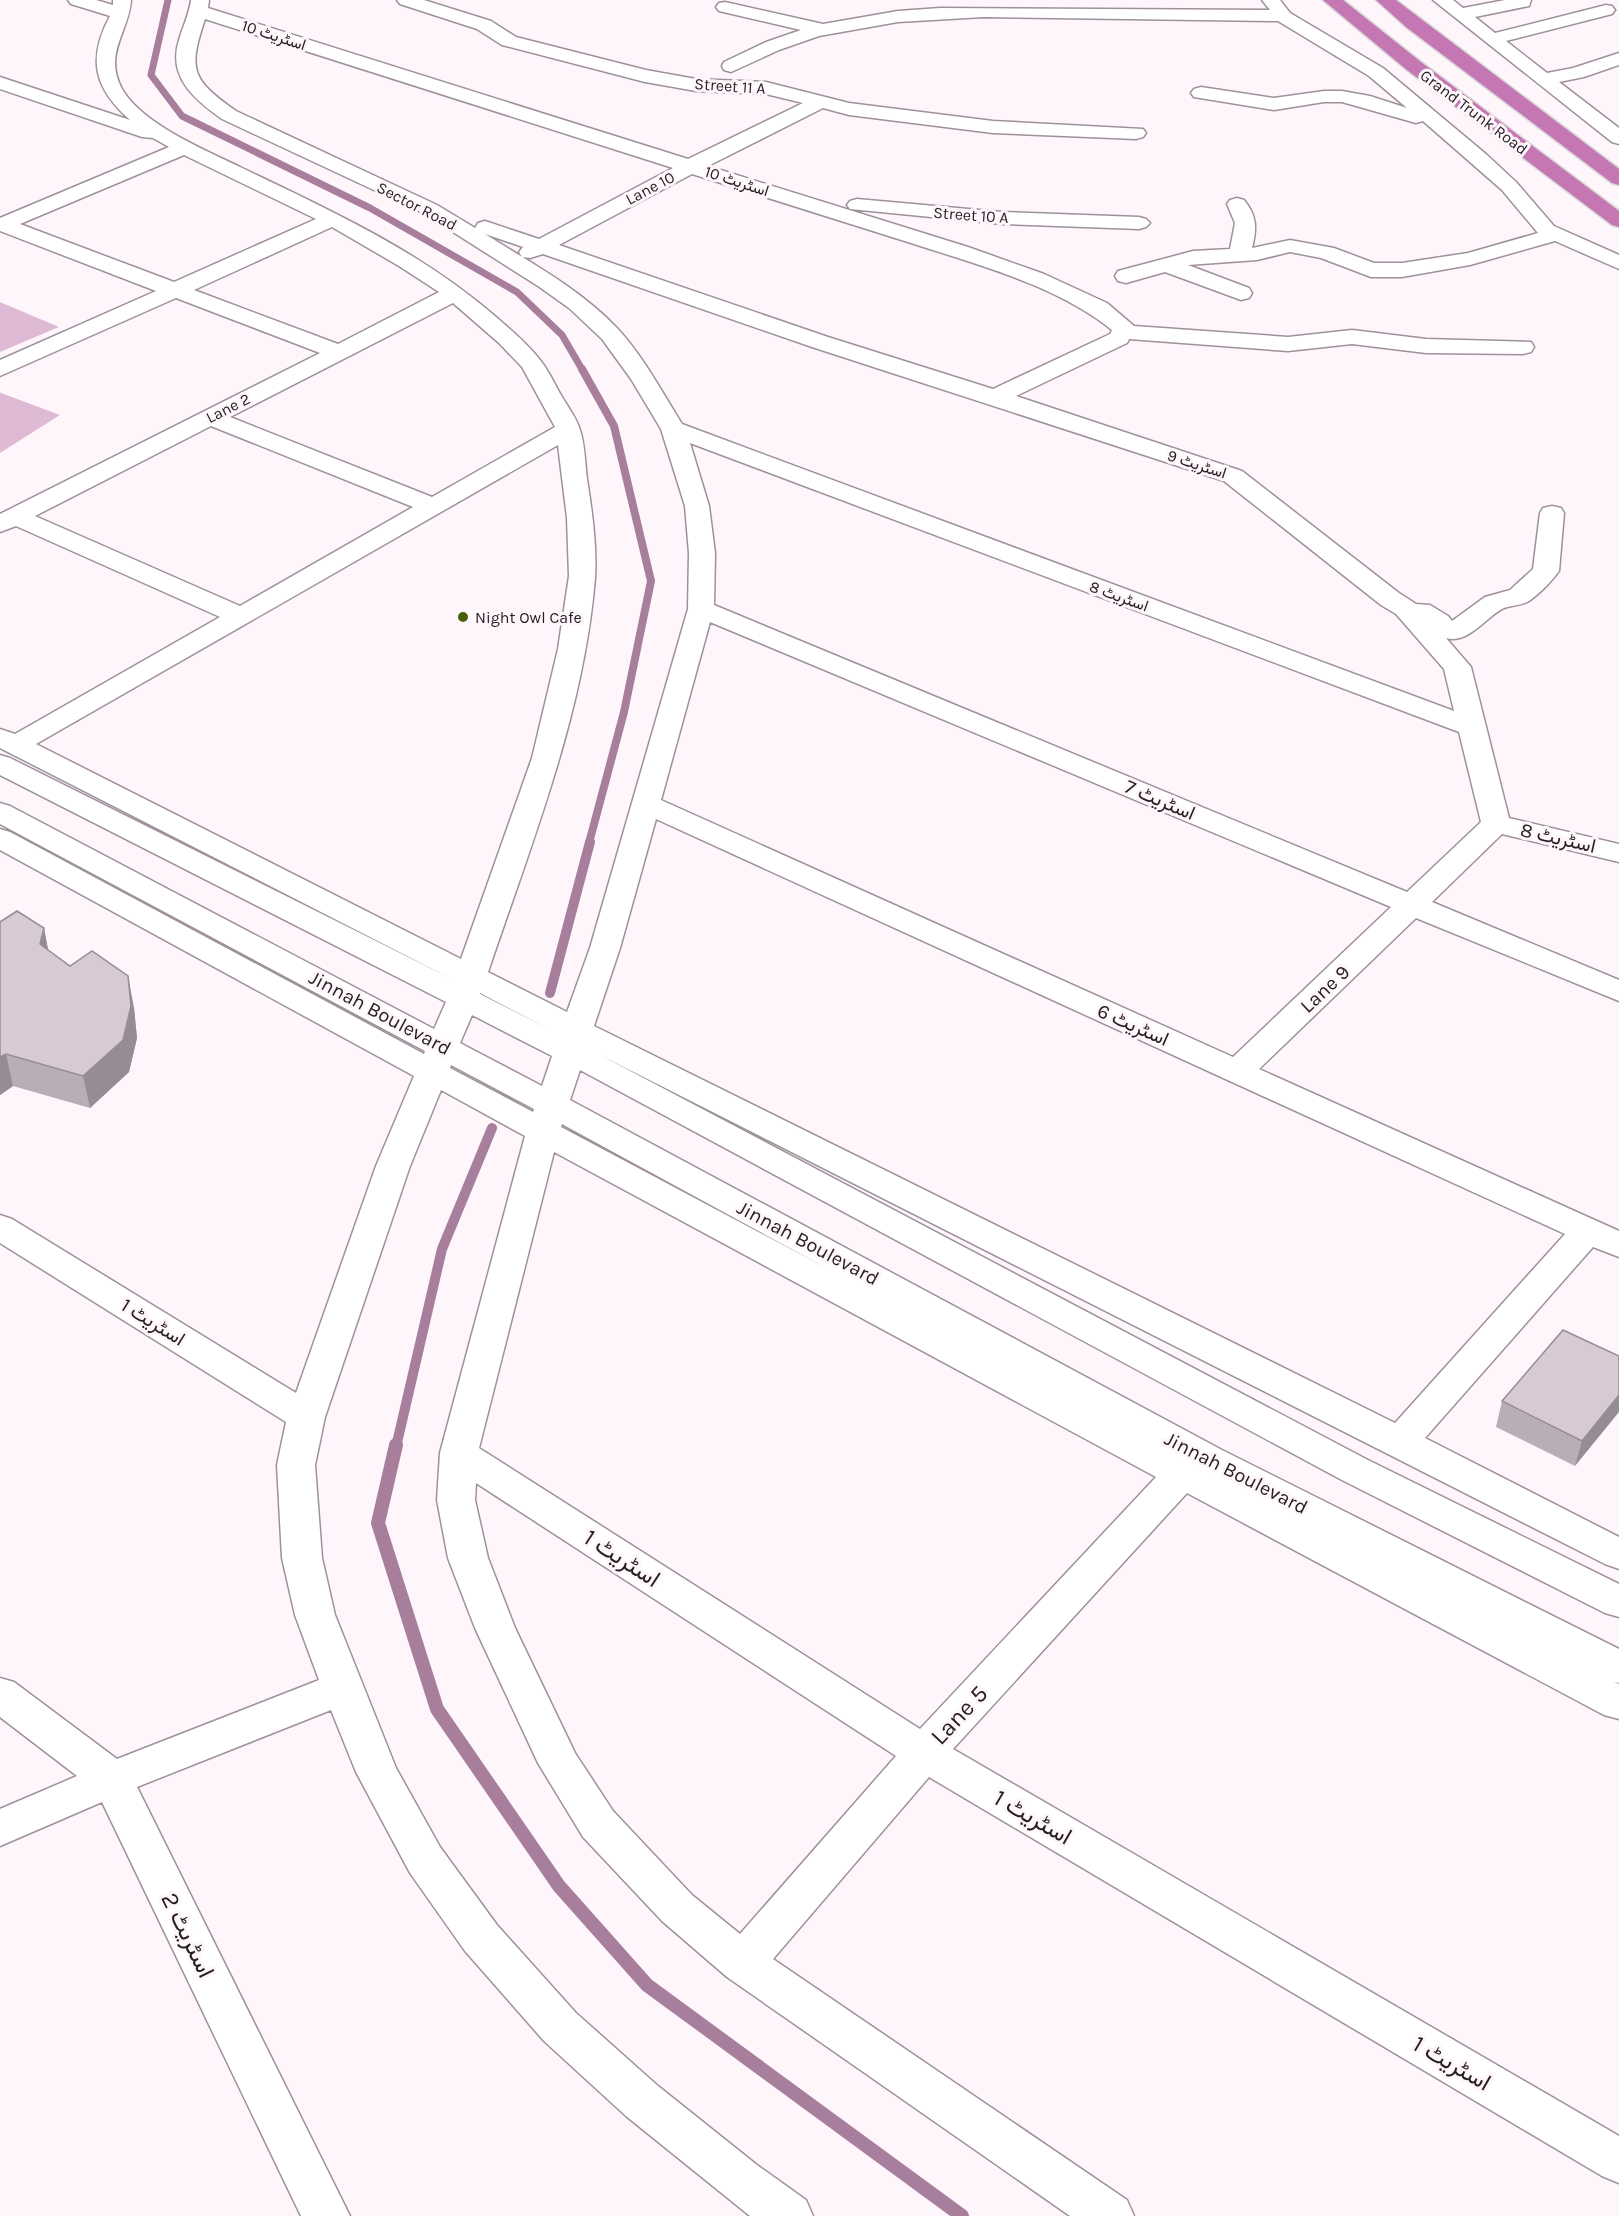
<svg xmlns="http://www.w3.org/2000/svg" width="1619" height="2216" font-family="Karla,Vazirmatn,sans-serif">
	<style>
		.green { fill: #debad5 }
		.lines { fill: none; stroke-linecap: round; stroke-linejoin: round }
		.stream-far3 { stroke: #a77f9d; stroke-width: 7 }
		.stream-far2 { stroke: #a77f9d; stroke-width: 8 }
		.stream-far1 { stroke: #a77f9d; stroke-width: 10 }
		.stream { stroke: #a77f9d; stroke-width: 14 }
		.minor-casing { stroke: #9e919b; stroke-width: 3 }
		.highway-casing { stroke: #d7d7d7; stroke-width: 3 }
		.minor { fill: #fff; fill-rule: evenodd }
		.highway { fill: #c477b3; fill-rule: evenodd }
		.wall { fill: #b9aeb6 }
		.shaded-wall { fill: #968d94 }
		.building { fill: #d7cad4; stroke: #968d94; stroke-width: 1.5 }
		.poi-dot { fill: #48600c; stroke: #fff6fc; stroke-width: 2 }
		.labels { text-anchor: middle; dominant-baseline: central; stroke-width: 6; stroke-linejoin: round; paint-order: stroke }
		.far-street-label { font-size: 16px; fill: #231f22; stroke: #fff6fc }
		.far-poi-label { font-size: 16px; fill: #231f22; stroke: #fff6fc; text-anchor: start }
		.street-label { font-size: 20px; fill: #231f22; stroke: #fff6fc }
		.near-street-label { font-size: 24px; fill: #231f22; stroke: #fff6fc }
	</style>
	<rect width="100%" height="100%" fill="#fff6fc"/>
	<path class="green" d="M0,302L59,327L0,352Z
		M0,392L1,393L60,415L0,453Z"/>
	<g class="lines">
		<path class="stream-far3" d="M168,0L151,75L182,116L370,208L517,292L562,335L583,371"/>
		<path class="stream-far2" d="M582,369L614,426L651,581L624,712L589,843"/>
		<path class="stream-far1" d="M550,993L590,842
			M396,1447L442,1249L492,1128"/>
		<path class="stream" d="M396,1445L378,1523L437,1709L559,1886L647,1985L962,2216"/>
		<defs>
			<path id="minor" d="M68,0H96L113,5V0H131C129,32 103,53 122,89C142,124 205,150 240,167C330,210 420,251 496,317C511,330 528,344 540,360C549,371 555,385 562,397C568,407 577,419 580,430C585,445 585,463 587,479C592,511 597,545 595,578C584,714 531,844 488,972L567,1012L590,948L688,609L689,553L685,506L661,429L631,379L602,339L569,308L538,286L423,213L222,119C195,100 167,77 179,40C183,26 189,15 191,0H209L208,8L688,159L803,103L766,94L696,91L645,82L502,45L477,29L400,4L397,0H424L491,21L516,37L646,70L696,79L766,82L849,103L993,121L1143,129L1146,133L1143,137L1136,139L993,133L849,115L823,108L708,166L968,247L1044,274L1107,303L1134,326L1288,337L1352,330L1426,339L1531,342L1534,347L1531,352L1523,354L1426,353L1352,344L1288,351L1129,339L1127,343L1016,396L1242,471L1399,593L1416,604L1430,605L1448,616L1452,621L1485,597L1510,590L1533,569L1540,513L1543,508L1552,506L1561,508L1564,513L1559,571C1552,581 1539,594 1529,601C1521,606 1510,605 1502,609C1484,619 1468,644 1446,638L1471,667L1509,818L1619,844V862L1502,834L1432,902L1619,980V1001L1416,918L1259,1069L1619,1231V1257L1593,1247L1425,1438L1619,1537V1569L1605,1564L600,1055L1366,1459L1619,1584V1617L1605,1613L1340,1479L580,1070L570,1100L1222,1450L1619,1649V1683L1614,1682L1619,1684V1719L1604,1715L1187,1493L953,1749L1619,2136V2183L1602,2176L929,1777L773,1959L1127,2200L1134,2216H1070L727,1977L662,1921L583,1837L538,1763L475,1628L448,1558L437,1500L440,1453L525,1136L441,1090L410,1166L325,1417L315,1465L322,1558L335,1615L396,1768L440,1847L497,1925L576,2013L658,2086L757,2165L806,2200L813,2216H750L626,2116L544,2041L465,1951L410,1873L356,1772L331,1710L137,1787L350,2216H301L102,1802L0,1846V1809L77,1776L0,1717V1678L14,1682L117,1759L319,1680L295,1615L282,1558L277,1465L286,1422L0,1243V1215L12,1219L296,1393L376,1166L414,1076L0,850V829L10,832L424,1054L425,1051L0,824V803L10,806L434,1029L446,1002L0,775V755L10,758L454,980L0,748V729L15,734L220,617L16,526L0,532V514L320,353L176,298L0,376V360L156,291L0,231V218L169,147L153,138L142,137L0,89V77L130,120C94,88 87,59 110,16L71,4ZM205,19L673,168L539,239L485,221L478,223L475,228L437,205L236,111C191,79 188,70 205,19ZM184,155L316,219L174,282L20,224ZM692,174C765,197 838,220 911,243C978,265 1056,285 1112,330L1110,334L993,389L828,337L559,245ZM332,227L399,266L439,292L338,344L194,290ZM485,234L523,247L519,252L522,257L530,258L543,254L812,347L1224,481L1381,605L1396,614L1444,669L1454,711L682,424C662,392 643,356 617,328C580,289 531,263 485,234ZM453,303L499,343L522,367L555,427L432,497L230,417ZM211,426L413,507L240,606L35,516ZM690,443L1459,732L1481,822L1407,892L714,605L715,553L709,506ZM558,445L567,518L569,576L558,649L532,758L461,959L36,744ZM710,622L1391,907L1233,1057L661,800ZM656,819L1565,1234L1395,1423L594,1026L620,948ZM480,993L547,1028L480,994ZM472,1015L552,1056L542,1086L460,1043ZM451,1065L534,1109L533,1112L450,1068ZM562,1124L571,1129L830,1270L561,1127ZM554,1152L1156,1477L920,1729L479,1448ZM476,1483L896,1756L740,1934L692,1895L613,1811L575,1753L515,1628L488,1558L475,1500Z
				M1262,0H1280L1290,13L1383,68L1487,155L1516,182L1554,226L1619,255V269L1555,241L1470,265L1402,277H1371L1321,258L1290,252L1257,260L1188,265L1249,288L1252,293L1249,298L1241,300L1165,272L1126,283L1118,281L1115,276L1118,271L1193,251L1230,249L1235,223L1227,204L1230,200L1237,198L1244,200C1257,216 1257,228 1252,248L1290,240L1334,248L1374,263H1402L1468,253L1538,233L1502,190L1423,121L1416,123L1342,102H1324L1274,110L1194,97L1191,93L1194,89L1201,87L1274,98L1324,91H1342L1370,96L1407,108L1369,76L1278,21L984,17L898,22L819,36L779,50L731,72L724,70L722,66L724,62L766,42L801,30L719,11L716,7L719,3L725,2L823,24L898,11L940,8L1270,10Z
				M1433,0H1453L1463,8L1505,0H1531L1529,6L1475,17L1495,33L1606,5L1612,6L1615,10L1612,14L1506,41L1547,73L1573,68L1619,53V65L1584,77L1559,82L1619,128V144L1612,142Z
				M857,199L1002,212L1139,217L1146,219L1150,223L1146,227L1139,229L1002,224L850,209L847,205L850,201Z"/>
			<path id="highway" d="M1323,0H1343L1421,62L1619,211V227L1612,225L1407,70Z
				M1376,0H1396L1619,169V185L1612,183L1406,27Z"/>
		</defs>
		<use href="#minor" class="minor-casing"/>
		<use href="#highway" class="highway-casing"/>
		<use href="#minor" class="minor"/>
		<use href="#highway" class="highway"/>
	</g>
	<path class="wall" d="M0,922L44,928L48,950L70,966L134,1008L137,1038L129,1072L90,1108L13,1086L0,1095Z
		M1619,1356L1575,1466L1496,1427L1502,1401Z"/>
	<path class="shaded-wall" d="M44,928L50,960L40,944Z
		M128,976L134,1008L137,1038L129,1072L90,1108L83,1076Z
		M6,1054L13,1086L0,1095V1057Z
		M1619,1395V1412L1575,1466L1582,1441Z"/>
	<path class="building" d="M17,911L44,928L40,944L70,966L92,951L128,976L131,1006L123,1040L83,1076L6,1054L0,1057V922Z
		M1563,1330L1619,1356V1395L1582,1441L1502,1401Z"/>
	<circle class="poi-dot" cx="463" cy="617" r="6"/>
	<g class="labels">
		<g class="far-street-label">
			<text transform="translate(274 35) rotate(18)">اسٹریٹ 10</text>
			<text transform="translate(730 86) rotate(4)">Street 11 A</text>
			<text transform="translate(1474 112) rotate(37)">Grand Trunk Road</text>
			<text transform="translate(737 181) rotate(18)">اسٹریٹ 10</text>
			<text transform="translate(650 188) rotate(-28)">Lane 10</text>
			<text transform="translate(417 206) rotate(27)">Sector Road</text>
			<text transform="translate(971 215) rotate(4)">Street 10 A</text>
			<text transform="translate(228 408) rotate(-27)">Lane 2</text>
			<text transform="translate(1197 464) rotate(18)">اسٹریٹ 9</text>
			<text transform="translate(1119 596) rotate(20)">اسٹریٹ 8</text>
		</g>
		<g class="far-poi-label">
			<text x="475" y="617">Night Owl Cafe</text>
		</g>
		<g class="street-label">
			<text transform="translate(1160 800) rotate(23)">اسٹریٹ 7</text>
			<text transform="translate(1558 838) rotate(13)">اسٹریٹ 8</text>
			<text transform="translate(1325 989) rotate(-43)">Lane 9</text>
			<text transform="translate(380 1013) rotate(28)">Jinnah Boulevard</text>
			<text transform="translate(1133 1025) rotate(24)">اسٹریٹ 6</text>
			<text transform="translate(808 1243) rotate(28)">Jinnah Boulevard</text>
			<text transform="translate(153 1322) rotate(32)">اسٹریٹ 1</text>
			<text transform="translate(1236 1473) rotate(27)">Jinnah Boulevard</text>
		</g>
		<g class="near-street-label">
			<text transform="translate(622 1558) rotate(33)">اسٹریٹ 1</text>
			<text transform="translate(959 1715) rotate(-47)">Lane 5</text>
			<text transform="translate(1033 1817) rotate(30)">اسٹریٹ 1</text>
			<text transform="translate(188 1935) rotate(64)">اسٹریٹ 2</text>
			<text transform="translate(1452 2063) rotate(30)">اسٹریٹ 1</text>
		</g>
	</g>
</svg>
